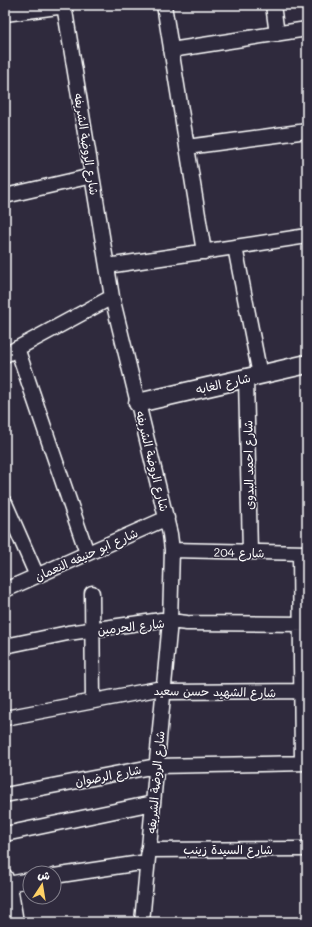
<svg xmlns="http://www.w3.org/2000/svg" width="312" height="927" font-family="Mali,'Playpen Sans Arabic',sans-serif">
	<style>
		.lines { fill: none; stroke-linecap: round; stroke-linejoin: round }
		.minor-casing { stroke: #fff; stroke-width: 17 }
		.tertiary-casing { stroke: #fff; stroke-width: 21 }
		.minor { stroke: #2f2a3d; stroke-width: 14 }
		.tertiary { stroke: #2f2a3d; stroke-width: 18 }
		.labels { text-anchor: middle; dominant-baseline: central; stroke-width: 3; stroke-linejoin: round; paint-order: stroke }
		.street-label { font-size: 12px; fill: #fff; stroke: #2f2a3d }
	</style>
	<rect width="100%" height="100%" fill="#2f2a3d"/>
	<filter id="ink" filterUnits="userSpaceOnUse"><feTurbulence type="fractalNoise" baseFrequency=".025" numOctaves="2"/><feDisplacementMap in="SourceGraphic" scale="8" xChannelSelector="R" yChannelSelector="G"/><feConvolveMatrix kernelMatrix="1 2 1 2 8 2 1 2 1" color-interpolation-filters="sRGB"/></filter>
	<g filter="url(#ink)">
		<g class="lines">
			<defs>
				<path id="minor" d="M64,5L112,297L170,534L172,550L170,621L142,922
					M164,5L204,252
					M273,5L277,34
					M5,14L65,6
					M171,50L307,29
					M187,147L307,131
					M5,196L92,176
					M107,266L235,247
					M17,348L87,553
					M5,355L112,297
					M260,375L235,247L307,236
					M246,378L250,552
					M5,503L37,576
					M172,550L307,553
					M300,553L302,763
					M5,590L167,518
					M92,593L93,701
					M5,646L68,633L161,620L187,623L307,624
					M5,718L157,689L169,692L307,691
					M5,795L156,766L307,763
					M5,834L153,803
					M148,850L307,849
					M5,876L11,892L16,922
					M54,876L147,862
					M8,884L30,880"/>
				<path id="tertiary" d="M138,403L307,364"/>
			</defs>
			<use href="#minor" class="minor-casing"/>
			<use href="#tertiary" class="tertiary-casing"/>
			<use href="#minor" class="minor"/>
			<use href="#tertiary" class="tertiary"/>
		</g>
	</g>
	<g class="labels">
		<g class="street-label">
			<text transform="translate(87 144) rotate(81)">شارع الروضة الشريفه</text>
			<text transform="translate(223 383) rotate(-13)">شارع الغابه</text>
			<text transform="translate(153 461) rotate(76)">شارع الروضة الشريفه</text>
			<text transform="translate(248 465) rotate(-91)">شارع احمد البدوى</text>
			<text transform="translate(239 552) rotate(1)">شارع 204</text>
			<text transform="translate(86 554) rotate(-24)">شارع ابو حنيفه النعمان</text>
			<text transform="translate(131 626) rotate(-6)">شارع الحرمين</text>
			<text transform="translate(215 691) rotate(1)">شارع الشهيد حسن سعيد</text>
			<text transform="translate(108 775) rotate(-11)">شارع الرضوان</text>
			<text transform="translate(155 782) rotate(-85)">شارع الروضة الشريفه</text>
			<text x="228" y="849">شارع السيدة زينب</text>
		</g>
	</g>
	<rect width="312" height="927" fill="none" stroke="#2f2a3d" stroke-width="20"/>
	<rect x="10" y="10" width="292" height="907" fill="none" stroke="#fff" stroke-width="1.5" filter="url(#ink)"/>
	<g transform="translate(42 885) rotate(12)"><circle r="19" fill="#2f2a3d" stroke="#827f8b"/>
	<path d="M0-3L7 15L0 10L-7 15Z" fill="#ffd166"/>
	<text y="-6" font-size="11" font-weight="bold" text-anchor="middle" fill="#ffffff">ش</text>
	</g>
</svg>
